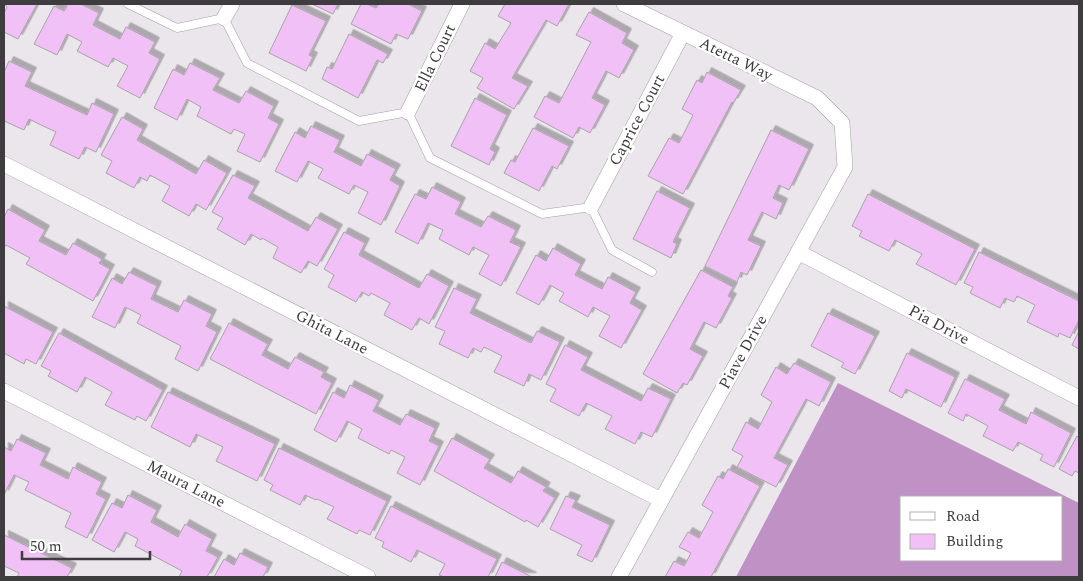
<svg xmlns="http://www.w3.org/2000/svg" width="1083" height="581" font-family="Spectral,serif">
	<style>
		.forest { fill: #bf91c4; fill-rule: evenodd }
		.building { fill: #f0c0f6; stroke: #a9a3a9; filter: url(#shadow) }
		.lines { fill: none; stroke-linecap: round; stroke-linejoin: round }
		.service-casing { stroke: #a59fa5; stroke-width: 9 }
		.minor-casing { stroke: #a59fa5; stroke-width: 16 }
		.service { stroke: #fff; stroke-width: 8 }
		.minor { stroke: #fff; stroke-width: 15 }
		.labels { text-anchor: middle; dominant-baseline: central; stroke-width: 5; stroke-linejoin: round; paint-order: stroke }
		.street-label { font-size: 16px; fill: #3e3c3e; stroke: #fff }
	</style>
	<defs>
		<filter id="shadow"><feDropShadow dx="4.5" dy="-4.5" stdDeviation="0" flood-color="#0004"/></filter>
	</defs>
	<rect width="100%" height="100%" fill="#ebe5ec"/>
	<path class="forest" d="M838,383L1079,503V577H736ZM902,497H1062V560H902Z"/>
	<path class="building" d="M4,4H37L18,39L4,32V13L7,7Z
		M68,4H81L99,13L93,25L120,39L126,27L155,42L149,53L160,59L140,98L117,86L128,66L113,58L108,67L77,51L82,42L67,34L57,55L34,44L54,6L64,11Z
		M312,4H338L333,14Z
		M361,4H367L376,8L379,4H411L410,5L422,11L408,39L396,34L391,44L351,24Z
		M505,4H569L557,26L546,20L512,78L528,86L514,109L477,88L483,78L470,71L485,43L495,49L511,23L498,16Z
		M292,5L326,21L309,55L313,57L306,71L269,53Z
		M589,12L627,33L622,43L634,50L619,78L606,71L592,98L605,105L590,133L579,127L573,138L534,117L545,96L559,103L591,42L576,35Z
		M349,34L388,54L383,63L377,60L358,98L322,79L327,67L332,69Z
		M9,61L32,72L25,86L87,115L92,103L114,114L96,152L85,147L79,159L50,145L56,132L41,125L29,119L24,130L4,121V72Z
		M190,63L220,78L213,90L239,103L246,91L274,106L268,118L279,124L260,162L237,151L245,134L234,129L231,134L197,116L201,107L187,99L177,120L154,108L173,69L184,75Z
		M707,72L741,90L733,103L732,102L683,194L648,176L669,138L679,143L693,115L682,109L697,80L702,83Z
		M475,98L507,115L490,149L495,152L489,165L451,146Z
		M122,117L143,129L137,140L196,174L204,160L227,173L206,210L196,204L189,216L162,201L170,186L150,175L147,181L140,177L134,188L106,173L112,161L101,155Z
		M311,126L340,140L334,152L361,166L367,154L396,169L390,180L400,186L381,225L358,213L368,192L354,185L349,194L318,178L323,169L308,161L297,182L275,171L295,132L305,138Z
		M533,128L569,146L557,169L552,166L539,191L504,173L511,160L515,162Z
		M771,130L809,149L789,190L779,185L773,198L783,203L776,219L762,212L748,240L761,246L747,275L741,272L737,282L705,266Z
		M233,175L255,186L248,198L308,231L316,217L338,229L317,266L308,261L301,273L273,258L278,247L262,238L261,240L251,234L245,245L217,229L223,218L212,212Z
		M432,187L461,202L455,214L481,227L488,216L516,230L510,242L521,247L501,286L479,274L489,255L473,247L469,255L439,239L443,230L428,223L418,244L395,232L415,194L426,199Z
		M657,191L690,208L673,242L677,244L671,258L633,239Z
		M868,194L975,249L956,285L916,264L922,254L895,240L889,251L859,236L862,231L852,226Z
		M8,209L45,230L39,241L66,255L73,243L102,259L99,263L110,269L93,301L26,264L30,258L6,245L4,248V217Z
		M344,232L365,243L359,255L419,288L427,274L449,286L429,324L419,318L412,330L384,315L390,303L371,293L369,296L362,292L356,302L328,287L334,275L324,269Z
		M553,248L581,264L575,275L602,289L608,277L636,292L630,303L642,310L621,348L599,336L610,316L593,307L588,317L559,301L564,293L550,285L539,305L516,293L536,255L546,261Z
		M979,252L1079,301V320L1070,338L1059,333L1058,337L1027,322L1035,305L1017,296L1014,302L1005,298L1000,308L970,293L973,287L964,283Z
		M701,270L733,287L728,296L732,298L716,328L704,322L690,349L703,356L687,385L683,383L677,393L643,374Z
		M129,272L157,286L151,299L178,312L184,300L212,314L206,326L217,332L198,371L175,359L181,346L137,323L141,315L125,307L115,328L92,317L112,278L122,284Z
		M454,288L477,299L470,313L531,343L537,331L560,342L541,380L529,374L524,386L494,372L502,356L484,347L481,352L473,348L468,358L439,344L445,331L435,327Z
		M4,306L53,332L36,364L26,359L24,364L4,353Z
		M828,313L875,336L855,374L841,367L844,363L811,346Z
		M229,323L268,344L262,355L288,369L295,357L324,372L321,377L332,383L316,414L210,359Z
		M1079,331V349L1072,345Z
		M59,333L163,390L146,421L137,416L135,420L105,405L112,392L85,377L77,392L48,376L51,371L41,366Z
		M565,345L588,357L581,370L641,401L648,388L671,399L652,437L641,432L635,444L605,429L612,416L586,403L579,416L550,401L556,389L546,384Z
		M907,353L955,377L941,407L906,389L902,398L889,391Z
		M794,363L831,382L819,406L806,399L774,458L788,465L776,487L737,467L743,456L732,450L746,422L758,429L772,402L761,395L776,367L787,374Z
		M965,379L1005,399L999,410L1026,424L1031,412L1071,433L1054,467L1040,460L1043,455L1018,442L1013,451L983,436L988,426L966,414L963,421L948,413Z
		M350,385L379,400L373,411L400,425L406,414L435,428L429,441L439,446L420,485L397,473L405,457L391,450L389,454L358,438L362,429L347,421L336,442L314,430L333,392L344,398Z
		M168,392L275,444L257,481L216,461L223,447L196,434L190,447L151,427Z
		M1077,436L1079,438V473L1075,471L1072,476L1059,469Z
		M452,438L490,459L484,468L511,483L518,471L546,487L543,491L555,498L538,527L526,520L525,522L434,471Z
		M17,439L46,453L40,465L68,479L73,467L102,482L96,494L106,499L87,538L65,527L71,513L25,490L29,482L14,475L4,495V447L11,451Z
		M279,448L387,501L370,535L359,530L357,534L327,519L334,507L317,499L316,500L305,495L300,505L270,490L273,485L264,480Z
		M728,469L760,486L711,577H665L674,561L684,566L691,553L679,547L688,532L699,538L713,512L702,505L718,476L723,479Z
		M128,495L157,510L151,522L178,537L185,524L212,539L206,551L218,557L207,577H179L182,571L135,546L138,539L125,532L114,552L92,540L112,503L122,508Z
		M566,496L576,500L572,507L610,525L592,562L577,555L582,545L550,529Z
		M391,506L497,559L488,577H444L439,575L445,564L417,550L411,562L382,547L384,542L375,538Z
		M4,535L72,568L67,577H17L19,573L4,566Z
		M240,553L268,567L263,577H214L224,559L234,565Z
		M502,562L532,577H495Z"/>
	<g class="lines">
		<defs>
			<path id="service" d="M128,4L177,28L224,18L247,63L359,121L408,112L430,158L542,214L591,207L612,250L652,272"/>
			<path id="minor" d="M224,18L232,4
				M408,112L462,4
				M4,164L661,500
				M591,207L683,33
				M798,252L1079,398
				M4,391L368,577
				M619,577L845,167L842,123L817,98L624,4"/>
		</defs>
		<use href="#service" class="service-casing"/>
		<use href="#minor" class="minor-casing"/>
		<use href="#service" class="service"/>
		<use href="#minor" class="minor"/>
	</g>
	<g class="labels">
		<g class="street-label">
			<text transform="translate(435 58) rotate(-64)">Ella Court</text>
			<text transform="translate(736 59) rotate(26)">Atetta Way</text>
			<text transform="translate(637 120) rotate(-62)">Caprice Court</text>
			<text transform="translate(939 325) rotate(28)">Pia Drive</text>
			<text transform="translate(332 332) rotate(27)">Ghita Lane</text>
			<text transform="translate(743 352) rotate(-61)">Piave Drive</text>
			<text transform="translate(186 484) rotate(27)">Maura Lane</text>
		</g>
	</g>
	<rect width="1083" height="581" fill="none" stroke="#3e3c3e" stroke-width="10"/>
	<rect x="900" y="496" width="162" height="65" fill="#ffffff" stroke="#b2b1b2"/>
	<rect x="910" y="512" width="25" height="8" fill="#ffffff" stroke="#b2b1b2"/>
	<text x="946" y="521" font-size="15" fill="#3e3c3e">Road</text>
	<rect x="910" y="534" width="25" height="15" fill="#f0c0f6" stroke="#b2b1b2"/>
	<text x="946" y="546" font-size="15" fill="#3e3c3e">Building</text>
	<path d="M22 551v8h128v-8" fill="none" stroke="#3e3c3e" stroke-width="2.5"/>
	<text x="30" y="551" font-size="15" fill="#3e3c3e" stroke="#ffffff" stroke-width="4" paint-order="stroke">50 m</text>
</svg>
